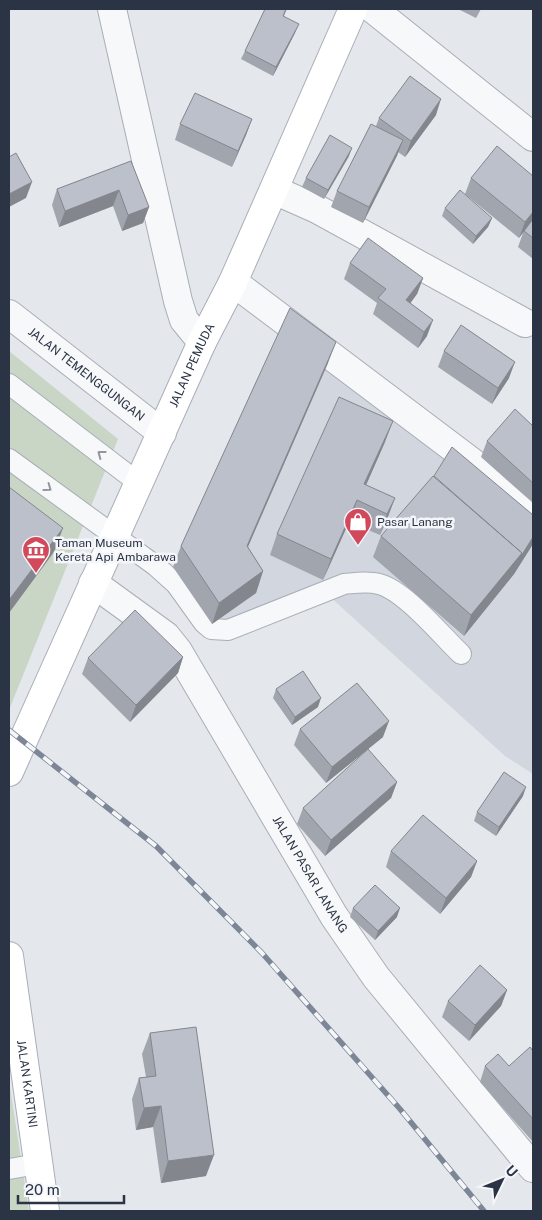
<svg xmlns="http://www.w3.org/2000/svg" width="542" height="1220" font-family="'Public Sans',sans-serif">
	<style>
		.built { fill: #d2d6de }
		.green { fill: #c9d6c5 }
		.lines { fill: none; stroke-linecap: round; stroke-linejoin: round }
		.lane-casing { stroke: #a9aeb7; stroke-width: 22 }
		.street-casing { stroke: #a9aeb7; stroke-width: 30 }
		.secondary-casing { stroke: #a9aeb7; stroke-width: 30 }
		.lane { stroke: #f7f8fa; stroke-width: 20 }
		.street { stroke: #f7f8fa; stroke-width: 28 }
		.secondary { stroke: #fff; stroke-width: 28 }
		.rail-casing { stroke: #7d8696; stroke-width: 5.5 }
		.rail { stroke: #f4f6f9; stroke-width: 4; stroke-dasharray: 11; stroke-linecap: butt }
		.wall { fill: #a1a5ae }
		.shaded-wall { fill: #83868d }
		.building { fill: #bbc0ca; stroke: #83868d }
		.oneway { stroke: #9196a0 }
		.labels { text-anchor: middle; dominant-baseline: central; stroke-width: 5; stroke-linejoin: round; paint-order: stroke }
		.street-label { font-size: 12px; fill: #2b3445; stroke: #f4f6f9 }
		.poi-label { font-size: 12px; fill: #2b3445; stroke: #f4f6f9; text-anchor: start }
	</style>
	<rect width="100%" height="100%" fill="#e4e7ec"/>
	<path class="built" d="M282,329L533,525V774L505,756L317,585L222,624H212L173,567Z"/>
	<path class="green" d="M9,351L118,439L9,710Z
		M9,1081L29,1211H9Z"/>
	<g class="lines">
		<defs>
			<path id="lane" d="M9,384L140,484
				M9,459L156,566L176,584L204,623L211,629L228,630L344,584C356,583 367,581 379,584C404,590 441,635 461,654
				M9,1169L38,1164"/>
			<g id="street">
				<path d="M112,9L178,301L184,320L202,342"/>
				<path d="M373,9L533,137"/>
				<path d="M274,190L317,209L525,323"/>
				<path d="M233,282L533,508"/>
				<path id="s1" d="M9,314L162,433"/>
				<path id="s2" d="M93,583L166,636L178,651L334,916L376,977L533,1168"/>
			</g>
			<g id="secondary">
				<path id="s3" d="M9,772L202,342L233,282L353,9"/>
				<path id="s4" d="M9,956L45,1211"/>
			</g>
		</defs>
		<use href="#lane" class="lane-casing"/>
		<use href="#street" class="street-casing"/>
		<use href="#secondary" class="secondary-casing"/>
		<use href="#lane" class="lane"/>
		<use href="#street" class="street"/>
		<use href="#secondary" class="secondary"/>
		<defs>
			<path id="rail" d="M9,730L156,846L262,953L400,1109L484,1211"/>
		</defs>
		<use href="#rail" class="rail-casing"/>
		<use href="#rail" class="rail"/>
	</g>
	<path class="wall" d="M265,9H287L284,16L295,33L273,76L241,59L245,51Z
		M458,9H481L476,18Z
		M436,115L405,157L398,152L363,223L331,207L337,191L376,126L379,118Z
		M252,119L246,135L232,167L175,140L180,124Z
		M349,156L324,199L302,187L306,178Z
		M131,161L149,207L143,223L122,231L113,206L59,227L52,205L57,189Z
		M533,176V259L518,247L523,233L519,238L465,194L471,178Z
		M445,208L492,218L488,227L473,244L442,216Z
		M350,263L423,278L417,294L410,303L427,336L418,348L373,314L377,303L344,279Z
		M444,351L509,378L492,404L438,367Z
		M328,363L248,547L263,571L256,593L212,624L173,567L181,546Z
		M533,426V503L481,457L487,441Z
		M385,442L366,485L395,498L387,519L380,535L349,522L323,580L270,555L277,534Z
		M381,536L533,544L514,574L464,636L373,557Z
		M183,657L178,673L130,722L82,674L88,658Z
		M276,689L318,707L292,725L273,698Z
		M300,729L383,737L326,783L294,745Z
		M397,782L391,798L325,856L297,824L303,808Z
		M523,796L496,836L474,821L477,812Z
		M391,851L477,861L471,877L440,914L386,867Z
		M353,908L397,917L375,940L350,917Z
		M507,990L501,1006L469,1041L442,1017L448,1001Z
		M150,1033L206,1176L161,1183L153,1127L136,1130L132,1099L139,1078L146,1077L142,1054Z
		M533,1051V1142L480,1082L485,1066H509Z"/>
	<path class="shaded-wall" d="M299,24L295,33L273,76L276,67Z
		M441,99L436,115L405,157L411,141Z
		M252,119L246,135L232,167L238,151Z
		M403,140L397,156L363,223L369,207Z
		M352,148L349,156L324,199L328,190Z
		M32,182L26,198L9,207V194Z
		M119,190L113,206L59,227L65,211Z
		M149,207L143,223L122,231L128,215Z
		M533,212V221L524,231L519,238L525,222Z
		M492,218L488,227L473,244L476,236Z
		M423,278L417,294L401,316L406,300Z
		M433,320L427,336L418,348L424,332Z
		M336,342L328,363L239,567L247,546Z
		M515,362L509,378L492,404L498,388Z
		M393,421L385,442L359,501L364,484Z
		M395,498L387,519L380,535L387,514Z
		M357,500L349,522L323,580L331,559Z
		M63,528L54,552L9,613V600Z
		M533,537V544L514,574L464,636L471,615Z
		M263,571L256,593L212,624L219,603Z
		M183,657L178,673L130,722L136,705Z
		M321,698L318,707L292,725L295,717Z
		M389,721L383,737L326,783L332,767Z
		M397,782L391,798L325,856L331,840Z
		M526,787L523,796L496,836L499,827Z
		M477,861L471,877L440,914L446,898Z
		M400,908L397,917L375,940L378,931Z
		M507,990L501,1006L469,1041L475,1025Z
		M161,1106L153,1127L136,1130L144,1108Z
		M214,1155L206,1176L161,1183L168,1161Z"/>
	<path class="building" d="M265,9H286L283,16L299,24L276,67L245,51Z
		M410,76L441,99L411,141L379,118Z
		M195,93L252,119L238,151L180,124Z
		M371,124L403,140L369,207L337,191Z
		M330,135L352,148L328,190L306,178Z
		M497,146L533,176V212L525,222L471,178Z
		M16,153L32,182L9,194V157Z
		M131,161L149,207L128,215L119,190L65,211L57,189Z
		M460,190L492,218L476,236L445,208Z
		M533,219V238L524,231Z
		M368,238L423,278L406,300L433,320L424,332L378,298L386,289L350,263Z
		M290,308L336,342L247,546L263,571L219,603L181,546Z
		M461,325L515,362L498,388L444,351Z
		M339,397L393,421L364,484L395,498L387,514L357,500L331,559L277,534Z
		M515,409L533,426V483L487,441Z
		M452,447L533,515V537L520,558L522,553L434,476Z
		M433,476L522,553L471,615L381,536Z
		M9,487L63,528L9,600Z
		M135,610L183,657L136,705L88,658Z
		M303,671L321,698L295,717L276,689Z
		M357,683L389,721L332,767L300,729Z
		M368,749L397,782L331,840L303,808Z
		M504,772L526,787L499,827L477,812Z
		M423,815L477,861L446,898L391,851Z
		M375,885L400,908L378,931L353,908Z
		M480,965L507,990L475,1025L448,1001Z
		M196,1027L214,1155L168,1161L161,1106L144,1108L139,1078L156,1076L150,1033Z
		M530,1047L533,1051V1119L485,1066L498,1054L509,1066Z"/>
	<defs><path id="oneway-chevron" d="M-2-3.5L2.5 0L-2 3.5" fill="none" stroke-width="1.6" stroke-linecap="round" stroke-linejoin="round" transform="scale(1.25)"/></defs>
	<g class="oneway">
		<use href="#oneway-chevron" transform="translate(101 454) rotate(-143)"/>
		<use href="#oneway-chevron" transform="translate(48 488) rotate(36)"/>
	</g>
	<defs>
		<symbol id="shop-pin" viewBox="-11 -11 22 30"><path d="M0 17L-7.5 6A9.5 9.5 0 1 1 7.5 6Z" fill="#d1495b" stroke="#f4f6f9"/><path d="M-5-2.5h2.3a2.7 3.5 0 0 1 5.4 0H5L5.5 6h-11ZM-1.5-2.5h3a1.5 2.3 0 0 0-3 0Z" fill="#fff"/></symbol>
		<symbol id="museum-pin" viewBox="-11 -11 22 30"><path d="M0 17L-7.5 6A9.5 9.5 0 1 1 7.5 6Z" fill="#d1495b" stroke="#f4f6f9"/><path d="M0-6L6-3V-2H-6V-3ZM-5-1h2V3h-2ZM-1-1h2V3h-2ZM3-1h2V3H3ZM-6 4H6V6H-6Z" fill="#fff"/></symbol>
	</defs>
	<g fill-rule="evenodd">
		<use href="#shop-pin" x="342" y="506" width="32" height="43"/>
		<use href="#museum-pin" x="20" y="534" width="32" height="43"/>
	</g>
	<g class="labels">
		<g class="street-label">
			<text stroke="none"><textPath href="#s3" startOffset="446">JALAN PEMUDA</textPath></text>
			<text stroke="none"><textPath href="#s1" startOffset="98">JALAN TEMENGGUNGAN</textPath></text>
			<text stroke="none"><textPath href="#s2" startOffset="369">JALAN PASAR LANANG</textPath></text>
			<text stroke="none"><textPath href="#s4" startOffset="129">JALAN KARTINI</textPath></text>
		</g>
		<g class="poi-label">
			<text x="377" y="522">Pasar Lanang</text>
			<text x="55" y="543">Taman Museum<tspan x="55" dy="14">Kereta Api Ambarawa</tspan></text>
		</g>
	</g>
	<rect width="542" height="1220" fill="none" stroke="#2b3445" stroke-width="20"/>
	<g transform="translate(502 1180) rotate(47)" stroke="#f4f6f9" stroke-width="4" paint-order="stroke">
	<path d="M0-4L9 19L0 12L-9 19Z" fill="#2b3445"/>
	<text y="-8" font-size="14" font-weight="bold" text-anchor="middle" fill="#2b3445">U</text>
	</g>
	<path d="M18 1195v8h106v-8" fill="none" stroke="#2b3445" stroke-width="2.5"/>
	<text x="25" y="1195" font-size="15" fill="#2b3445" stroke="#f4f6f9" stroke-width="4" paint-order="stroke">20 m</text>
</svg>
